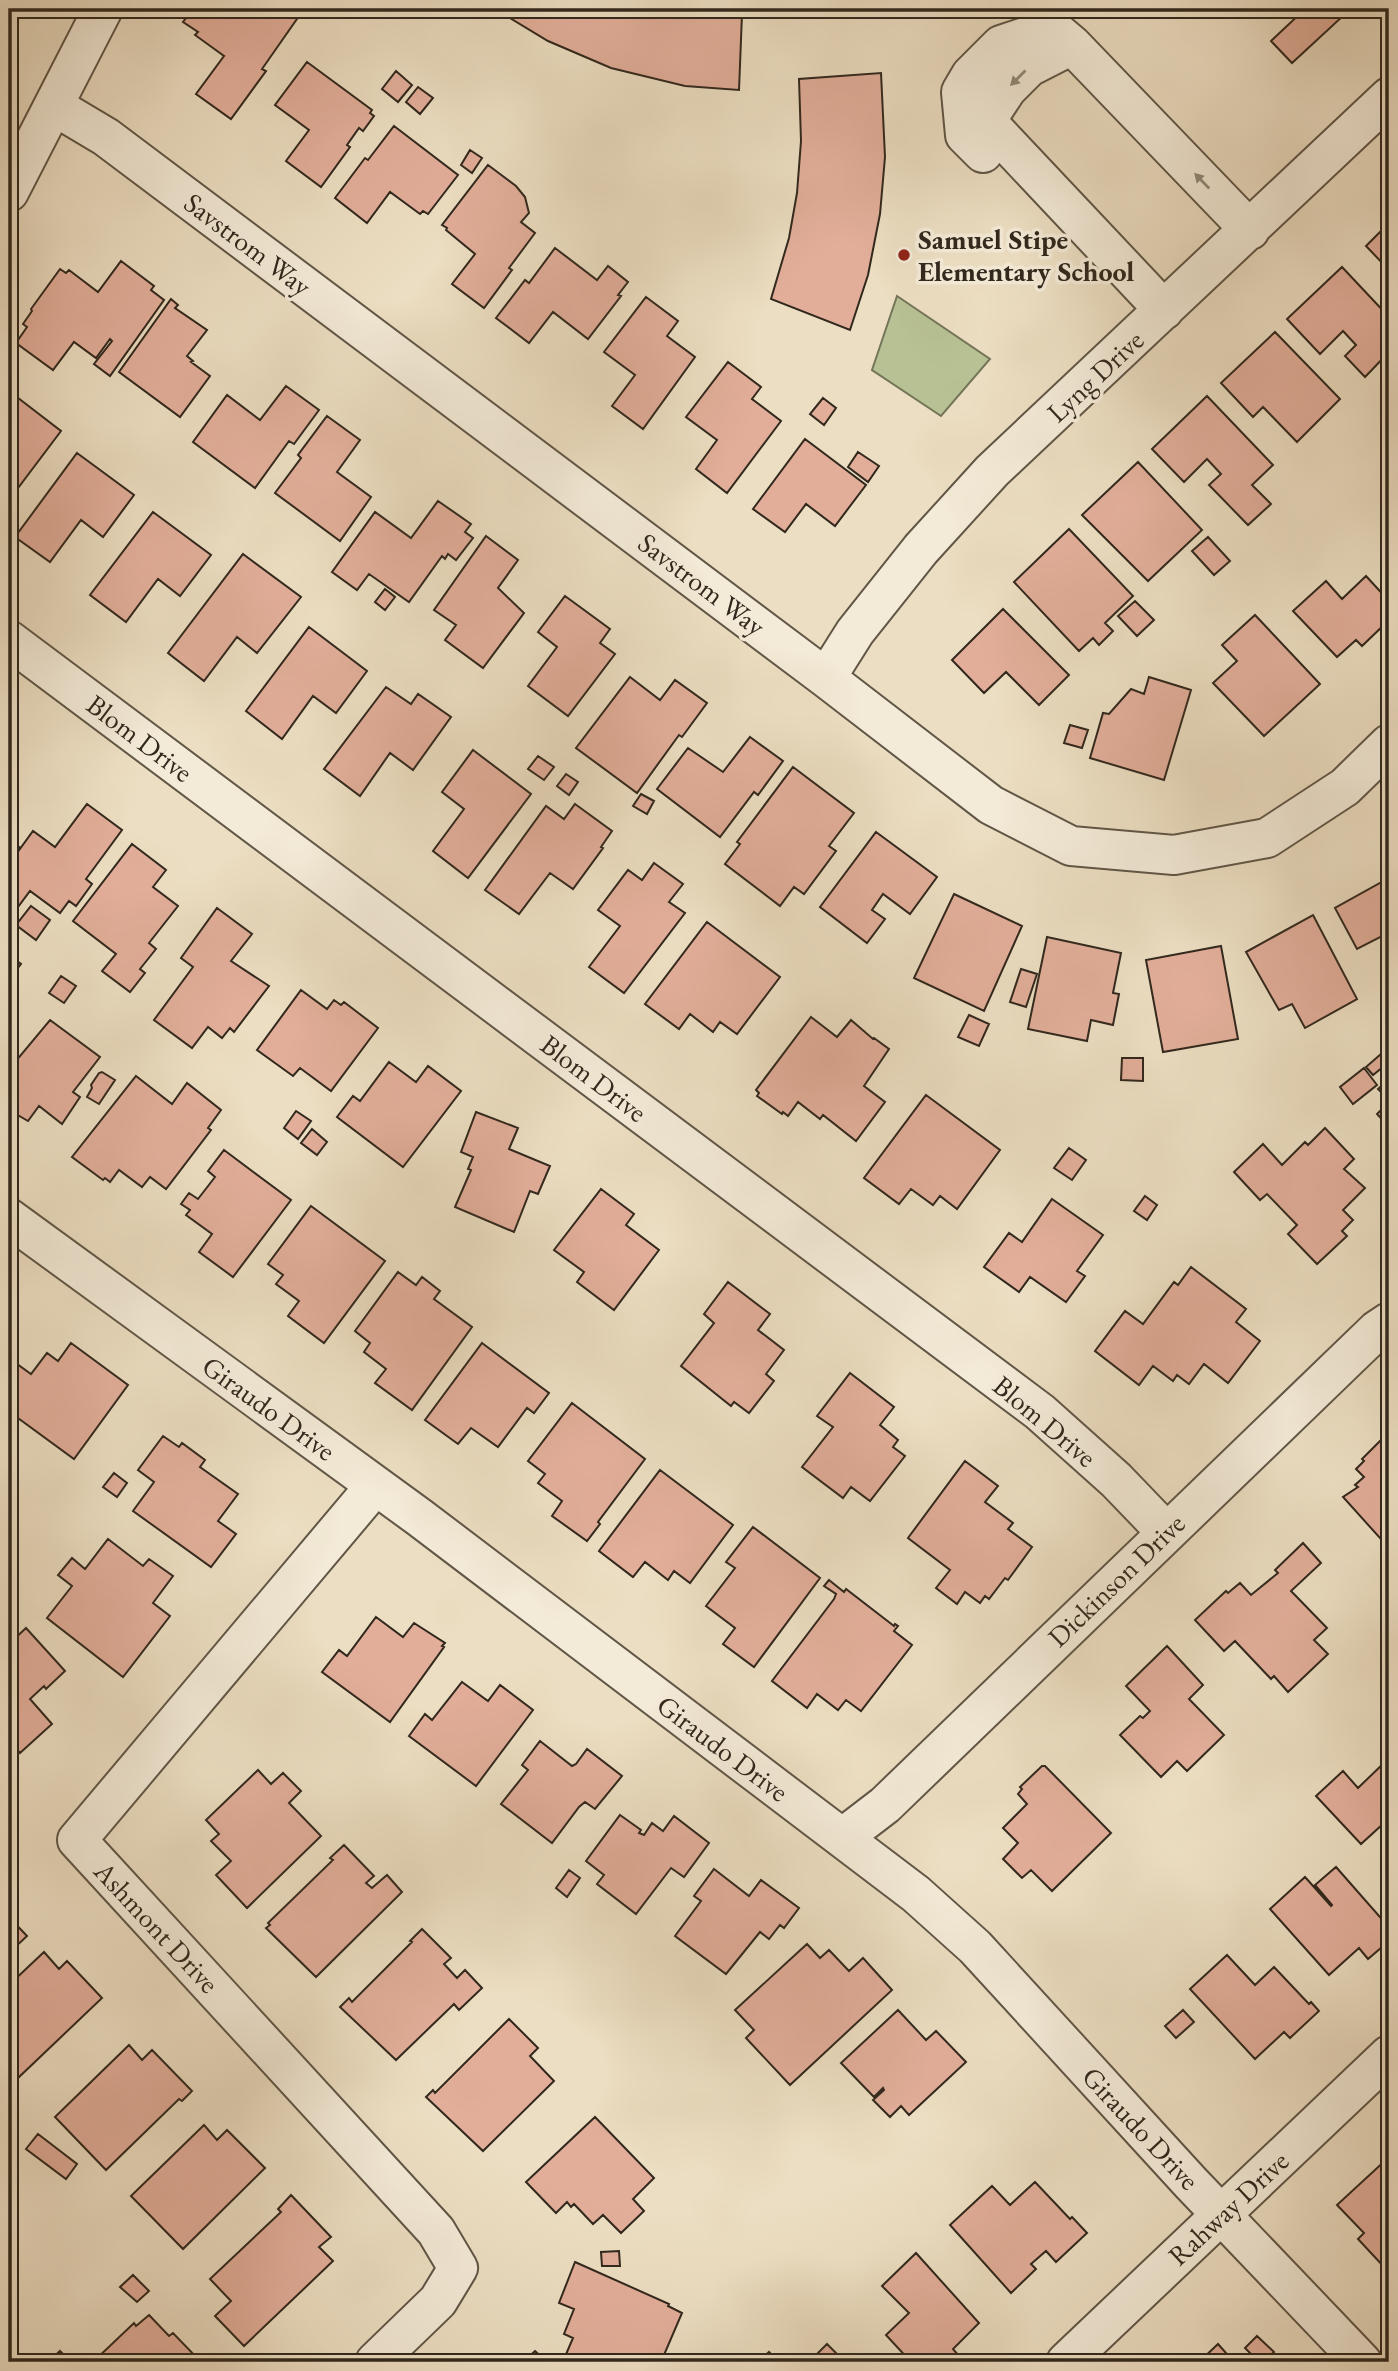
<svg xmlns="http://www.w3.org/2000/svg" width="1398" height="2371" font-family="'EB Garamond',serif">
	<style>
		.green { fill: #b7c194; stroke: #747458; stroke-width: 2 }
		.building { fill: #e2ae9a; stroke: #31281d; stroke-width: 2 }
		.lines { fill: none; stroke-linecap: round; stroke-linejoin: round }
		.minor-casing { stroke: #605646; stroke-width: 42 }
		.minor { stroke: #f3ead7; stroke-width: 38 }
		.oneway { fill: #92897a }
		.poi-dot { fill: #8f2418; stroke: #f3ead7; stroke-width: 2.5 }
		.labels { text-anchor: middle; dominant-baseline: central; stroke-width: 7; stroke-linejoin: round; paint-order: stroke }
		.poi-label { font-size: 28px; font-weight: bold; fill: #31281d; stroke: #f3ead7; text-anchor: start }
		.street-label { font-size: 28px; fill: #31281d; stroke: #f3ead7 }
	</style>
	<rect width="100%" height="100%" fill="#ecdec2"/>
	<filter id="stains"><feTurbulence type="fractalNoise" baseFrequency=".00286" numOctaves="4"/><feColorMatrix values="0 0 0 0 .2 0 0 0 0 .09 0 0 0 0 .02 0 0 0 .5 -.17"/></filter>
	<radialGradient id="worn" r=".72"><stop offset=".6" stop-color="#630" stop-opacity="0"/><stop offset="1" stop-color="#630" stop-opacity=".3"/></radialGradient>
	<path class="green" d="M897,296L990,359L941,416L872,370Z"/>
	<path class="building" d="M193,9H288L299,16L262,69L266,71L231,119L196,94L224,56L195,35L198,32L183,22Z
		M495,9H699L742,14L739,90L685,86L611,68L548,41Z
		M1305,9H1338L1344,15L1292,63L1271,41Z
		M307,62L372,110L370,113L374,116L363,131L359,128L347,145L350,147L321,187L286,161L309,130L275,105Z
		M396,71L412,85L398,102L382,89Z
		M881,73L885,157L880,214L868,275L850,330L771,299L789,238L797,193L801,141L799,79Z
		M418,87L433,98L420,114L406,102Z
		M394,126L458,175L428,214L423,211L420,214L390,192L367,223L335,198L365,158L368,160Z
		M470,150L482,158L472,173L461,165Z
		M488,165L516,186L525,197L529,213L521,222L535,233L509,268L512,270L484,308L452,284L475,254L446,230L447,228L442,225Z
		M1389,223V270L1366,246Z
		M555,248L597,280L608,266L628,282L618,295L621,296L588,339L553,312L529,343L496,318L525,280L529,283Z
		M121,261L154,286L151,290L164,300L110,376L94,364L112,341L110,339L96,358L74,342L53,370L16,343L27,327L23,324L32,311L31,309L60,269L66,273L69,270L98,292Z
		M1342,267L1389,317V352L1365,377L1345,356L1356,345L1343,331L1320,354L1287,319Z
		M646,297L678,321L667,336L695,357L643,429L612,406L635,375L604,352Z
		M171,299L178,305L175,308L207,330L187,356L193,361L191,362L210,376L180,417L119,372Z
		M1275,332L1340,399L1297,442L1263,407L1253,417L1221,383Z
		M728,362L761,387L752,399L781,421L727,493L696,469L717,440L686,417Z
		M286,386L319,410L294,444L289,441L255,488L193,442L227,395L260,420Z
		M9,391L61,431L18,488L11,482L9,486Z
		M1207,396L1273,465L1252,485L1271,504L1248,525L1209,485L1221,474L1207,459L1184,482L1152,449Z
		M823,398L836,408L824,425L810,414Z
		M327,416L360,440L337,472L371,497L340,541L275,493L301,458L298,455Z
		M805,439L866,485L835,526L806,504L785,532L753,509Z
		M858,452L879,466L868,482L848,467Z
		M77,453L134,495L103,537L81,520L50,562L15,537Z
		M1138,462L1202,530L1148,581L1082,515Z
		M438,501L471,524L465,532L473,538L456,560L448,554L445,559L442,556L409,602L369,574L357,590L332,572L375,512L411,538Z
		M153,512L211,555L180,596L158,579L126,622L90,595Z
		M1069,529L1133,596L1105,623L1113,631L1099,645L1093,638L1079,651L1014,582Z
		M486,536L518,560L498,588L524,613L483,668L445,640L456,625L434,610Z
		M1208,537L1230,561L1214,575L1192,551Z
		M243,554L301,597L257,653L237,637L204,681L168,653Z
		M1366,576L1389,601V620L1362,646L1356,640L1337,657L1293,611L1326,581L1342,599Z
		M385,589L395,597L385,610L375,602Z
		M565,596L610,629L600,643L615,654L568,716L528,686L557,647L538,632Z
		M1135,601L1154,620L1137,636L1118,616Z
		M1003,609L1069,675L1039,705L1006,672L984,693L952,660Z
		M1255,615L1320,684L1264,736L1213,683L1237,661L1222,645Z
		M309,627L367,671L336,713L313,696L282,739L246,711Z
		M630,677L660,700L675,680L707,703L682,737L679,735L637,793L576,748Z
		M1149,677L1191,690L1164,780L1090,758L1103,713L1109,714L1131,689L1144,694Z
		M386,687L411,704L418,694L451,717L413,770L390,753L360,796L324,769Z
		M1070,725L1088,730L1082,748L1064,743Z
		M750,737L783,761L758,795L754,792L720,837L657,789L688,748L723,772Z
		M473,750L531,794L468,878L433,851L464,809L442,792Z
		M538,756L554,767L544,780L528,769Z
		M793,767L854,813L829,846L836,851L804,894L794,887L780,906L725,864L740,844L737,842Z
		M566,774L578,782L569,795L557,786Z
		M641,794L654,801L647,814L633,806Z
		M87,804L122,830L86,879L92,884L76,906L69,901L60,913L30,891L15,911L9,906V864L33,831L55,847Z
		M575,804L612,831L601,847L603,848L573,889L550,873L519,914L485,890L546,806L564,819Z
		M876,832L937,877L910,914L883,894L872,910L885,919L867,943L820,907Z
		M9,839L19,847L9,860Z
		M132,844L166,870L153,887L178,906L149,943L156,949L140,969L145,973L130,992L102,971L116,954L73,921Z
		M654,863L683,884L669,902L685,913L624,993L589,967L620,926L598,910L628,870L642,880Z
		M1389,878V944L1384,935L1357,949L1335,908Z
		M954,894L1022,926L984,1011L914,978Z
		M31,906L50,920L36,940L16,925Z
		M217,908L252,934L231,961L269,986L234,1032L230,1028L222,1038L208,1027L192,1048L154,1020L193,967L181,958Z
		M1313,915L1357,999L1305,1028L1292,1004L1279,1010L1246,952Z
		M707,922L780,977L737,1034L720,1022L713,1032L690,1014L679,1029L645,1004Z
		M1047,937L1121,953L1113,993L1119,994L1113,1025L1091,1020L1087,1041L1028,1029Z
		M1221,946L1238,1039L1163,1052L1146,960Z
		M9,955L21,964L9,979Z
		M1021,969L1037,974L1026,1007L1010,1002Z
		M61,976L76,986L64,1003L49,993Z
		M301,990L327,1009L334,1000L341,1005L344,1002L378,1028L331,1091L300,1068L293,1076L257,1050Z
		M969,1015L989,1024L979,1046L958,1037Z
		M811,1017L837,1037L851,1020L873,1039L874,1038L889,1049L864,1086L885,1102L856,1141L823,1115L820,1119L798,1102L788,1116L783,1112L782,1114L757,1096L759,1093L756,1090Z
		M50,1020L100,1057L73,1092L80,1097L62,1124L39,1106L28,1121L9,1110V1056L16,1061Z
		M1389,1047V1062L1373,1075L1366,1067Z
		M1122,1058H1143V1081L1121,1080Z
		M389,1062L416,1082L428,1066L461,1091L403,1167L337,1117L353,1096L360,1101Z
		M1364,1068L1377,1085L1353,1104L1340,1087Z
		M102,1072L115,1080L99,1104L87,1097L92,1088L91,1085L99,1073Z
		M136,1076L172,1104L187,1083L221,1110L208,1128L211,1130L166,1189L150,1177L142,1187L119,1170L110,1182L105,1178L103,1180L72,1157Z
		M1389,1079V1100L1378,1089Z
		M926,1095L1000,1150L957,1209L940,1196L933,1205L911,1189L899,1204L864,1178Z
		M1389,1102V1127L1377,1114Z
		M296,1111L311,1121L298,1139L284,1128Z
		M476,1112L518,1128L509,1149L550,1166L538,1194L530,1191L514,1232L455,1207L471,1170L468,1169L473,1157L461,1152Z
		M1325,1128L1354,1159L1344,1169L1365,1188L1343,1210L1353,1220L1342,1231L1347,1236L1317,1264L1288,1234L1297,1225L1267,1194L1260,1200L1234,1172L1263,1144L1282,1165L1305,1142L1308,1145Z
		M312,1129L327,1142L317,1155L301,1143Z
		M1069,1148L1086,1160L1072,1180L1054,1168Z
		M224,1150L291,1200L233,1277L199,1252L212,1234L186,1215L190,1210L181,1204L189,1193L198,1199L215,1177L208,1171Z
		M601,1189L634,1214L626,1225L659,1250L614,1310L577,1282L584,1272L554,1250Z
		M1145,1196L1157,1205L1147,1220L1134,1211Z
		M1052,1199L1103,1235L1077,1271L1085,1276L1066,1302L1030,1277L1019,1292L984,1267L1009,1233L1022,1242Z
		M311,1206L385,1261L324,1343L288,1316L299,1301L276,1284L283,1275L268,1264Z
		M1191,1267L1246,1309L1236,1322L1260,1341L1228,1383L1204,1364L1189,1384L1177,1375L1173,1381L1153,1366L1139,1385L1095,1351L1125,1311L1143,1324L1174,1282L1178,1285Z
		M398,1272L416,1285L422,1277L440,1291L434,1299L472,1327L412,1410L375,1383L386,1369L364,1352L370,1343L355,1331Z
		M728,1282L770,1314L758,1330L784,1350L766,1374L774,1381L749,1413L734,1402L731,1406L681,1366L714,1323L704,1314Z
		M71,1343L128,1385L74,1459L11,1413H9V1376L17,1364L31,1374L47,1353L58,1361Z
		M482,1343L549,1393L534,1413L527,1408L498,1447L471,1428L458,1444L425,1420Z
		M850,1373L894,1407L880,1425L898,1440L893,1447L905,1456L870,1501L851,1487L843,1498L802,1467L833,1427L817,1416Z
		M572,1403L645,1459L598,1522L600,1524L587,1541L552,1516L562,1501L538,1483L545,1474L528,1461Z
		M1389,1432V1548L1343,1497L1358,1487L1355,1485L1364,1477L1356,1469L1364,1461L1362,1459Z
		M163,1436L179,1447L182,1443L205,1460L200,1467L238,1494L218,1521L236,1534L211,1567L133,1511L154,1482L138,1470Z
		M965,1461L998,1486L985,1502L1013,1523L1008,1529L1032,1547L1008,1580L1005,1578L989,1599L985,1596L980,1603L965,1592L957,1604L936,1588L950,1570L908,1538Z
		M660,1470L733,1525L690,1583L674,1571L668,1580L645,1562L633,1577L599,1551Z
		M114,1473L127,1483L117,1497L103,1487Z
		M753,1527L820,1578L754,1667L723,1644L735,1628L706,1606L735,1568L726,1562Z
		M108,1539L143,1566L149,1559L173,1576L153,1603L170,1616L123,1677L47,1618L72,1586L58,1575L72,1558L85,1569Z
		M1303,1543L1321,1563L1291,1591L1327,1628L1314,1640L1328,1654L1288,1692L1274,1676L1271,1679L1235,1641L1224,1651L1195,1620L1226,1591L1228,1593L1240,1583L1251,1595L1278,1573L1275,1570Z
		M829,1580L844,1592L846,1589L894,1626L895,1624L898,1626L894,1631L912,1645L861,1711L846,1700L838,1710L817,1694L807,1708L772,1681L834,1599L836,1594L824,1586Z
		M376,1617L403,1637L414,1623L445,1643L442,1646L444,1647L390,1722L322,1672L339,1650L347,1656Z
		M26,1628L65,1671L46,1689L44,1686L30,1699L52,1724L20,1753L9,1739V1644Z
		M1167,1646L1203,1685L1189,1699L1224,1735L1187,1771L1177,1761L1161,1777L1120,1735L1140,1716L1143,1718L1150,1711L1126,1686Z
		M462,1682L488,1701L500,1685L533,1710L476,1786L409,1736L425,1714L432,1720Z
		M540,1741L572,1766L576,1764L587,1749L622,1776L595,1809L585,1802L579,1807L552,1843L501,1804L528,1770L522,1765Z
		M1386,1761L1389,1764V1831L1383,1824L1361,1844L1316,1796L1343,1771L1358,1788Z
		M1042,1766H1045L1111,1833L1052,1891L1031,1870L1022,1878L1003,1859L1018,1843L1003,1828L1027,1804L1018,1794L1022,1789L1020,1787Z
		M258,1770L271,1784L283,1773L301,1791L289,1803L321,1836L247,1908L216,1875L231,1861L211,1841L219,1834L206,1820Z
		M620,1815L641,1830L639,1833L644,1835L652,1823L663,1831L674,1816L709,1843L684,1877L671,1868L636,1914L597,1884L604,1875L586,1861Z
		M344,1845L374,1876L366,1883L372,1888L387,1875L402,1892L316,1977L266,1928L270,1925L268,1923L333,1860L330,1858Z
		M1336,1867L1386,1924L1389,1925V1941L1368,1959L1359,1948L1329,1975L1270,1909L1305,1877L1331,1906L1332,1905L1315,1885Z
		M714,1869L749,1896L761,1880L799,1908L784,1928L780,1925L769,1939L760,1932L726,1974L675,1936L701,1901L694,1896Z
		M569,1870L580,1878L567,1897L556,1888Z
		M9,1917L27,1936L9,1953Z
		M422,1929L451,1958L444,1964L457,1978L465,1970L482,1988L459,2010L454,2004L396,2060L340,2007L349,1998L352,2002L412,1942L410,1941Z
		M807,1944L820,1958L829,1950L849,1971L863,1958L892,1990L790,2085L746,2038L754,2030L735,2010Z
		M44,1952L59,1969L67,1961L102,1998L18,2078L9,2069V1985Z
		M1227,1955L1255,1985L1274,1967L1309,2004L1311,2002L1319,2011L1290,2038L1284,2032L1255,2059L1190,1989Z
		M898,2010L926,2040L936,2031L966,2062L909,2115L901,2106L890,2117L873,2100L884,2090L883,2088L874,2097L841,2063Z
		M1183,2010L1194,2022L1176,2038L1165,2026Z
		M509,2019L538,2048L530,2056L554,2081L483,2151L426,2097L433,2090L435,2093Z
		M129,2045L142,2060L152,2050L192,2091L182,2101L179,2099L106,2170L55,2117Z
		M595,2117L654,2178L633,2199L644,2211L621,2233L603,2215L593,2224L574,2204L571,2207L567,2202L556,2213L526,2182Z
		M204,2125L217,2140L227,2130L265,2168L183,2249L131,2196Z
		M38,2134L77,2164L66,2179L26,2149Z
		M1389,2157V2264L1385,2268L1358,2239L1364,2233L1337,2205Z
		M1035,2182L1070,2219L1072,2217L1087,2233L1056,2262L1046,2251L1031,2264L1036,2269L1011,2293L950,2225L992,2186L1010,2205Z
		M291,2195L331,2237L319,2247L333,2261L244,2346L215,2316L231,2301L210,2279L281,2212L278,2209Z
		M619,2251L620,2266H602L601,2252Z
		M916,2253L979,2323L953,2349L958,2355L951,2362H911L886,2335L909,2313L882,2286Z
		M575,2262L669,2304L668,2306L682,2313L661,2362H572L564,2359L573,2338L564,2334L574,2309L559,2303Z
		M133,2275L149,2291L137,2302L120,2287Z
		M149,2315L169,2336L173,2333L201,2362H93L134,2323L136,2326Z
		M1257,2336L1274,2352L1263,2362H1259L1245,2348Z
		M827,2344L845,2362H809Z
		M1218,2344L1234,2362H1199Z
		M60,2351L71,2362H48Z
		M535,2351L546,2361L523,2362Z
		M769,2352L779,2362H758Z"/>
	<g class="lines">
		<defs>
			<path id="minor" d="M54,106L106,137L826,678L991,805L1071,846L1174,855L1267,838L1345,787L1389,744
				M983,153L965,135L961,92L971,75L1001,45L1025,37L1059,34L1072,45
				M9,192L103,9
				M1164,310L986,121L1007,89L1029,67L1072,45L1250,230
				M9,640L1040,1412L1116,1480L1166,1532
				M826,678L855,632L921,549L992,471L1389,97
				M9,1218L419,1517L916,1894L975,1947L1191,2183L1362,2362
				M842,1838L885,1805L1377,1330L1389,1322
				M375,2362L438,2301L458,2268L436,2231L77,1840L375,1486
				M1066,2362L1389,2055"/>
		</defs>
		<use href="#minor" class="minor-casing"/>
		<use href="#minor" class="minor"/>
	</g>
	<defs><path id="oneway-solid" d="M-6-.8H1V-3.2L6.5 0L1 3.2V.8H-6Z" transform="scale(1.75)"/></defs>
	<g class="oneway">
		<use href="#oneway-solid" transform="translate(1018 78) rotate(135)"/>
		<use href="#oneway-solid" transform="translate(1202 181) rotate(-134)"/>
	</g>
	<circle class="poi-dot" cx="904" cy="255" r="7"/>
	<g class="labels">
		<g class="poi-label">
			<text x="918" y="239">Samuel Stipe<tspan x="918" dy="32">Elementary School</tspan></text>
		</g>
		<g class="street-label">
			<text transform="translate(248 244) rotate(37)">Savstrom Way</text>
			<text transform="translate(1095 376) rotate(-43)">Lyng Drive</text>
			<text transform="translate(702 584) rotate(37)">Savstrom Way</text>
			<text transform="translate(140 738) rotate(37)">Blom Drive</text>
			<text transform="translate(594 1078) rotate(37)">Blom Drive</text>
			<text transform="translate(269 1408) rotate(36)">Giraudo Drive</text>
			<text transform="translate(1045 1421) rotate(40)">Blom Drive</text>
			<text transform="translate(1116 1580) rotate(-44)">Dickinson Drive</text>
			<text transform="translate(723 1748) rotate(37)">Giraudo Drive</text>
			<text transform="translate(157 1927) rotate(47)">Ashmont Drive</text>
			<text transform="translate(1141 2128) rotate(47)">Giraudo Drive</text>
			<text transform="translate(1228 2208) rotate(-43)">Rahway Drive</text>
		</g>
	</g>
	<rect width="1398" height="2371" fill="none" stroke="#ecdec2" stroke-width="35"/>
	<rect x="10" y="10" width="1377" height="2350" fill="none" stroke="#31281d" stroke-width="3.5"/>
	<rect x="18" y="18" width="1363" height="2336" fill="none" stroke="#31281d" stroke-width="2"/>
	<rect width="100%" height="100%" filter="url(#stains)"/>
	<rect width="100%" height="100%" fill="url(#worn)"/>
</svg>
